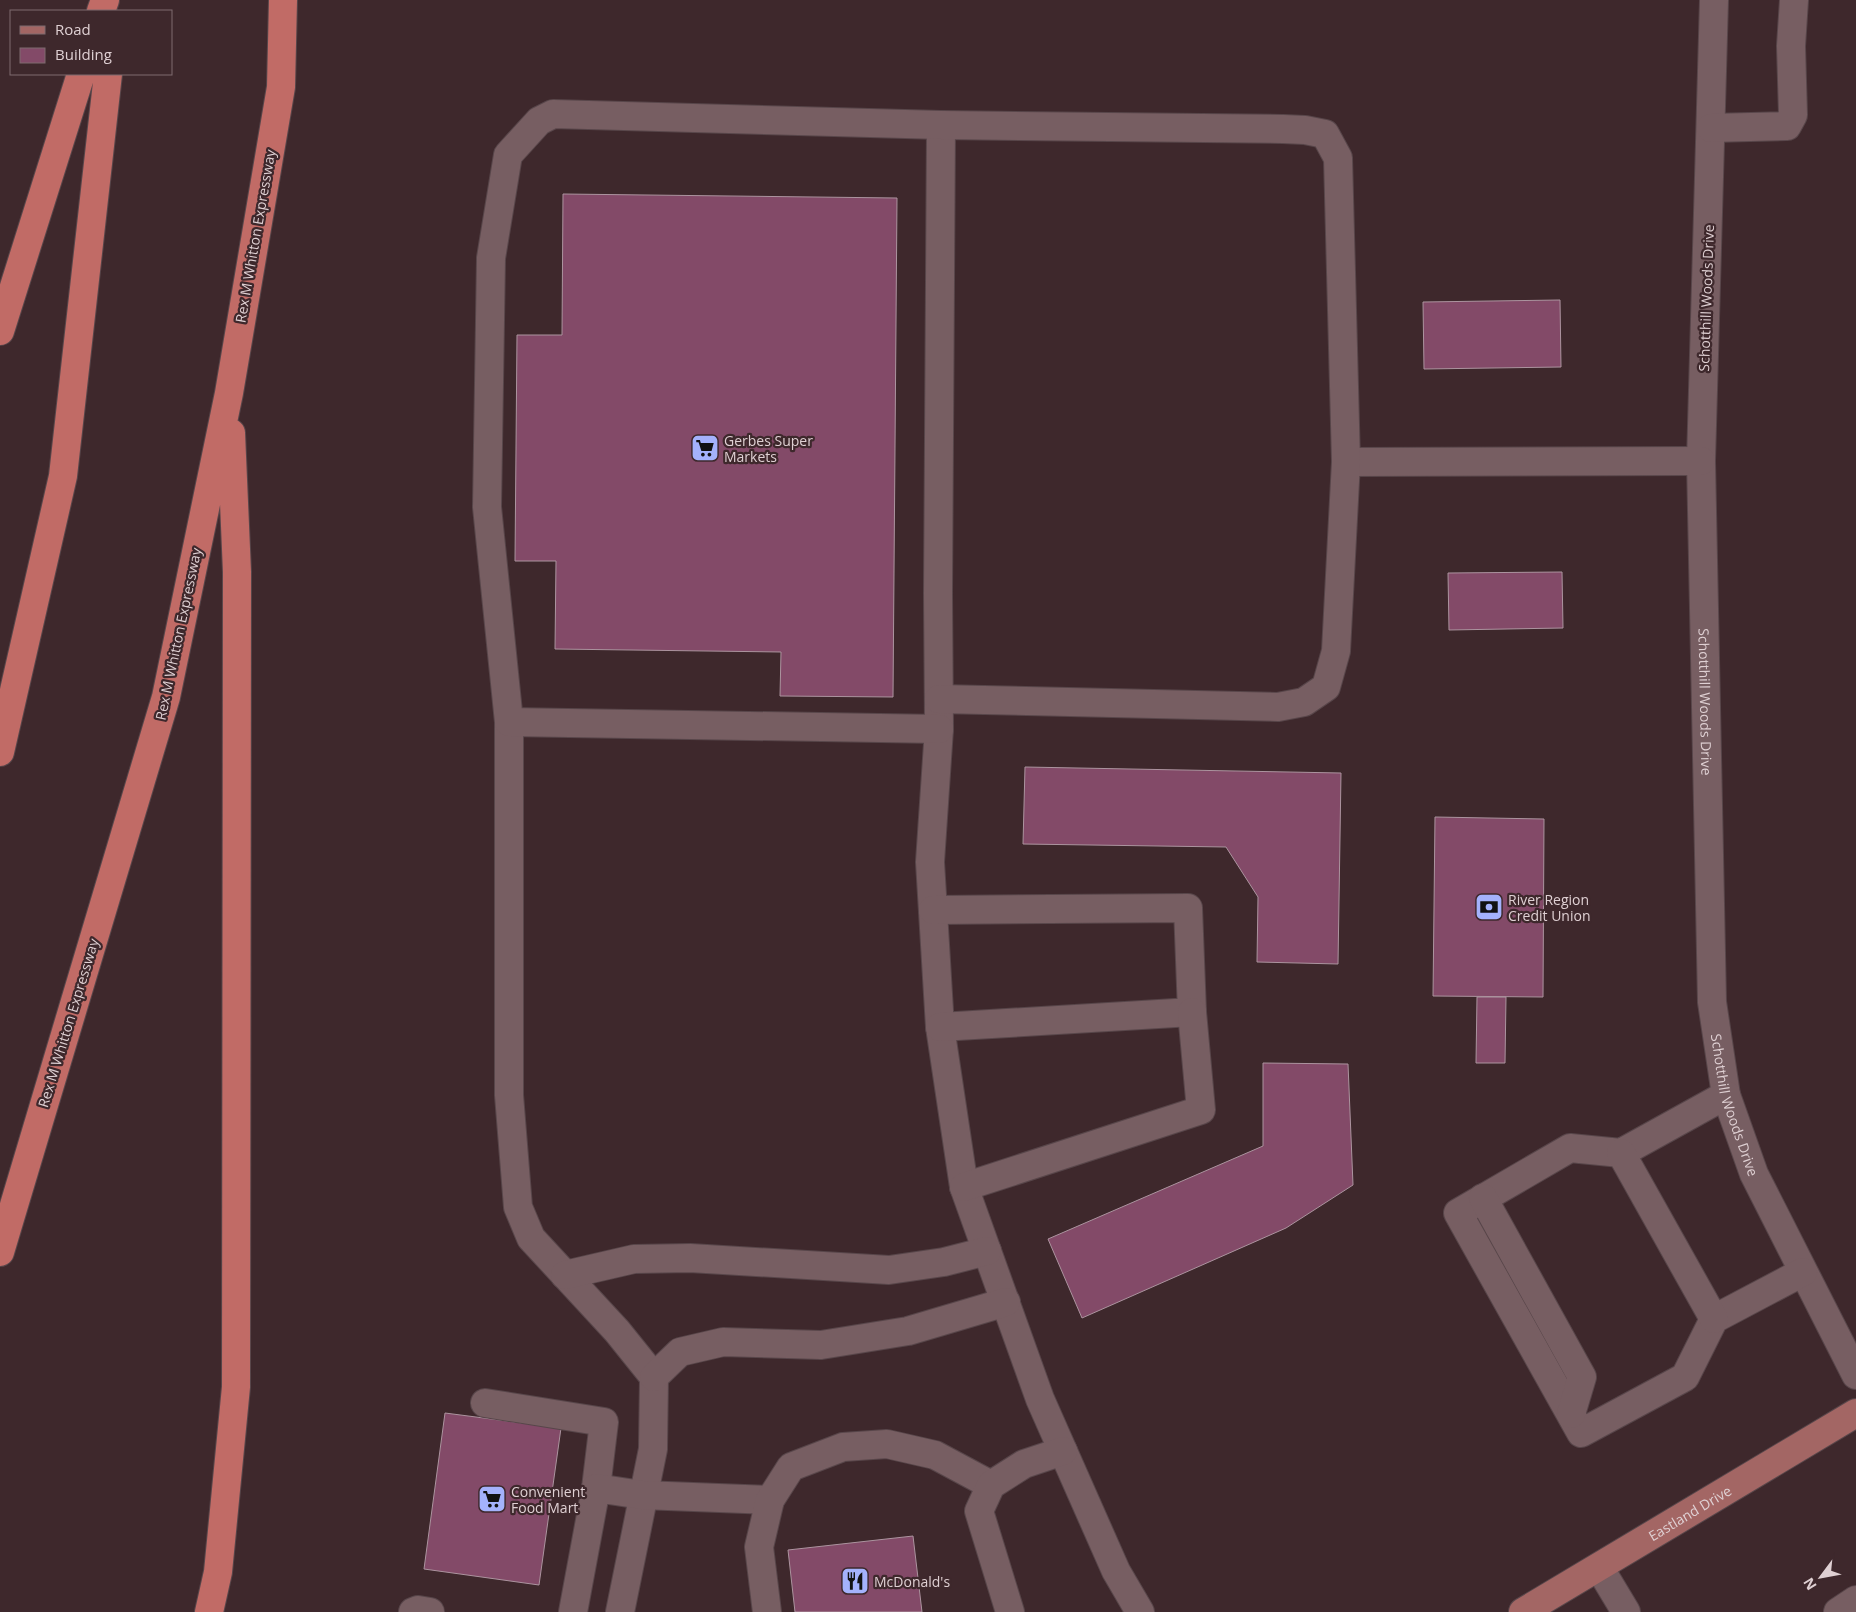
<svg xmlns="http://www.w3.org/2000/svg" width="1856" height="1612" font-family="'Open Sans',sans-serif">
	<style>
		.building { fill: #834a68; stroke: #ac949f }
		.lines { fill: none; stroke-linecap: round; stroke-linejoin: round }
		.minor-casing { stroke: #58464a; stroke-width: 30 }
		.major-casing { stroke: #58464a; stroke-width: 30 }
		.highway-casing { stroke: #58464a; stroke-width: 30 }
		.minor { stroke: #775e62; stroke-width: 28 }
		.major { stroke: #a36664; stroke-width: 28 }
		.highway { stroke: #c16b66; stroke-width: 28 }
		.labels { text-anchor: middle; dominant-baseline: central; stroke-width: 4.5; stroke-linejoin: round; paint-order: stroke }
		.street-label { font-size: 14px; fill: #dfd0d3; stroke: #3e282c }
		.poi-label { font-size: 14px; fill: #dfd0d3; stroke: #3e282c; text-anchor: start }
	</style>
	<rect width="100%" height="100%" fill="#3e282c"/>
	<path class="building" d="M563,194L897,198L893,697L780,696L781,652L555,649L556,561H515L517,335H562Z
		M1560,300L1561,367L1424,369L1423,302Z
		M1562,572L1563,628L1449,630L1448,573Z
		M1025,767L1341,773L1338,964L1257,962L1258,897L1226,847L1023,844Z
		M1435,817L1544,819L1543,997L1433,996Z
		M1477,997H1506L1505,1063H1476Z
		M1263,1063L1348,1064L1353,1185L1286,1228L1082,1318L1048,1239L1263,1146Z
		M445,1413L561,1428L539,1585L424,1569Z
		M913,1536L922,1612H795L788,1550Z"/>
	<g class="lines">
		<defs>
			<g id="minor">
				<path id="s1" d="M1714,0L1701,461L1712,1002L1726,1095L1754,1174L1856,1375"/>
				<path d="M941,125L938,593L939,729L930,862L940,1027L964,1187L1040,1399L1116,1571L1140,1612"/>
				<path d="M1711,128L1787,126L1793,115L1791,46L1794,0"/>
				<path d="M1346,462L1701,461"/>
				<path d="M509,722V1095L518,1207L531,1238L617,1331L654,1377L653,1449L620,1612"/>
				<path d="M939,729L509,722L487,507L491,258L508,155L539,121L553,114L941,125L1283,129L1305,130L1325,134L1338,158L1346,462L1336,651L1326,687L1304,702L1278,707L939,699"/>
				<path d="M933,910L1188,908L1192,1012L940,1027"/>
				<path d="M1726,1095L1621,1153L1570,1148L1458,1213L1581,1433L1685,1377L1714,1319L1803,1272"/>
				<path d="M1621,1153L1714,1319"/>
				<path d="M964,1187L1201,1110L1192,1012"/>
				<path d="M1483,1198L1582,1377L1571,1414"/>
				<path d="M565,1275L634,1259L690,1258L889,1270L944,1262L987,1251"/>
				<path d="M654,1377L680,1352L723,1342L821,1345L908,1331L1006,1302"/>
				<path d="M485,1403L604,1422L596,1488"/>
				<path d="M1599,1567L1626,1612"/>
				<path d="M413,1612L418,1610L430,1612"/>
				<path d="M573,1612L596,1488L642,1495L770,1500"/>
				<path d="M767,1612L759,1547L770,1500L791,1467L843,1447L887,1444L935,1455L991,1485"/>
				<path d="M1010,1612L979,1511L991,1485L1024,1464L1063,1451"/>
				<path d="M1838,1612L1856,1600"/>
			</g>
			<g id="major">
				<path id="s2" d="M1523,1612L1856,1413"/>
			</g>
			<path id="highway" d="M101,11L105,0
				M0,331L81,74
				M0,752L63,476L108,74
				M0,1252L166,697L229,393L281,87L283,0
				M209,1612L218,1572L236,1387L237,572L231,433"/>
		</defs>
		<use href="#minor" class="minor-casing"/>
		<use href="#major" class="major-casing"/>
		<use href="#highway" class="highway-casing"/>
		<use href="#minor" class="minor"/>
		<use href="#major" class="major"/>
		<use href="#highway" class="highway"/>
	</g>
	<defs>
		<symbol id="supermarket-square" viewBox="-11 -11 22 22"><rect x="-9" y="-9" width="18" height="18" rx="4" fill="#a4b2fc" stroke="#3e282c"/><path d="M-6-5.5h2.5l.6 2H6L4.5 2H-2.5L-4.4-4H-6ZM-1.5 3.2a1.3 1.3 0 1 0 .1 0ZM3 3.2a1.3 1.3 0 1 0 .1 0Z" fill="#111"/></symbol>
		<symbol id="bank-square" viewBox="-11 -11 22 22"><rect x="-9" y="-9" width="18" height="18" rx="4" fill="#a4b2fc" stroke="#3e282c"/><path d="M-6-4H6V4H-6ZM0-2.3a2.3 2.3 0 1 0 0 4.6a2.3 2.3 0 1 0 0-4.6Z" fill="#111"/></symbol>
		<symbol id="restaurant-square" viewBox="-11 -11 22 22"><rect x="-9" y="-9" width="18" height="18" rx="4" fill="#a4b2fc" stroke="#3e282c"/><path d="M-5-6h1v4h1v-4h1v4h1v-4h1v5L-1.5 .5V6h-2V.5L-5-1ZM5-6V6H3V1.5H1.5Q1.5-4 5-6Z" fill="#111"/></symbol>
	</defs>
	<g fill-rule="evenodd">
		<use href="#supermarket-square" x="689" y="432" width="32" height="32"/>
		<use href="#bank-square" x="1473" y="891" width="32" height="32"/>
		<use href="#supermarket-square" x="476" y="1483" width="32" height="32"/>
		<use href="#restaurant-square" x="839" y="1565" width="32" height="32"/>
	</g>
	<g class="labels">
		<g class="street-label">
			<text transform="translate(255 236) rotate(-80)">Rex M Whitton Expressway</text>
			<text transform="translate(1706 298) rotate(-88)">Schotthill Woods Drive</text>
			<text transform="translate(178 634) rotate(-78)">Rex M Whitton Expressway</text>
			<text stroke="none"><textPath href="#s1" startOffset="702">Schotthill Woods Drive</textPath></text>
			<text transform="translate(68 1023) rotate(-73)">Rex M Whitton Expressway</text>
			<text stroke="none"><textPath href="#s1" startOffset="1108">Schotthill Woods Drive</textPath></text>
			<text stroke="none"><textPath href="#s2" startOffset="194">Eastland Drive</textPath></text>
		</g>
		<g class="poi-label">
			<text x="724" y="440">Gerbes Super<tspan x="724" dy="16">Markets</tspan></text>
			<text x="1508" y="899">River Region<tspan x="1508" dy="16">Credit Union</tspan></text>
			<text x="511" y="1491">Convenient<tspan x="511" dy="16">Food Mart</tspan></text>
			<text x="874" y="1581">McDonald's</text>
		</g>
	</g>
	<rect x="10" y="10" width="162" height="65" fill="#3e282c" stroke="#7e6b6f"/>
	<rect x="20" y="26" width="25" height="8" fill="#a36664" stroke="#7e6b6f"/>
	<text x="55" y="35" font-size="15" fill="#dfd0d3">Road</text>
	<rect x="20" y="48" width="25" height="15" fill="#834a68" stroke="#7e6b6f"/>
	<text x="55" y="60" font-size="15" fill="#dfd0d3">Building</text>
	<g transform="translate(1821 1577) rotate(238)" stroke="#3e282c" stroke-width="4" paint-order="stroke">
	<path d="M0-4L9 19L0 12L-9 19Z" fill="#dfd0d3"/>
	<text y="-8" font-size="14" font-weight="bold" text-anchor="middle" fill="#dfd0d3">N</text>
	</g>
</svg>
